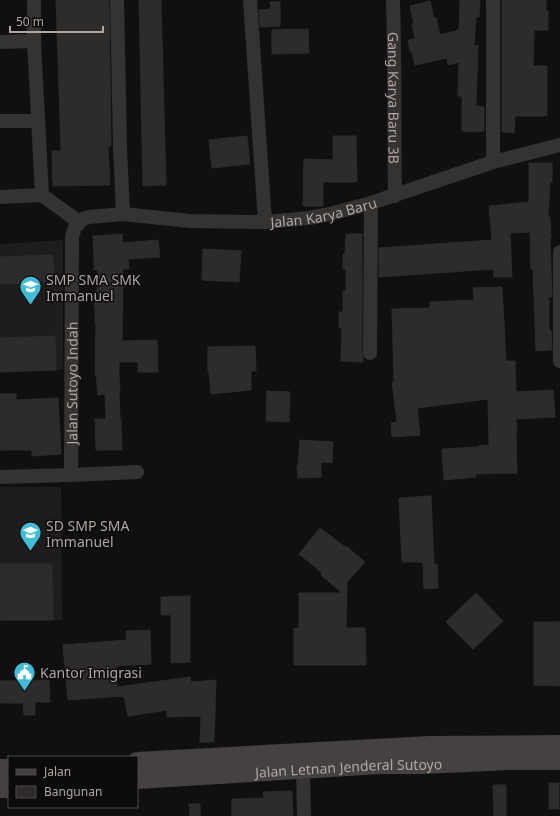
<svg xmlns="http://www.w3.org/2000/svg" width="560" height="816" font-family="'Noto Sans',sans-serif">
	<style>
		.built { fill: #1e1d1c }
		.building { fill: #2d2c2b; stroke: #2d2b2a }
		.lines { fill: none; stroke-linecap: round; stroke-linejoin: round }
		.street { stroke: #353331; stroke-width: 14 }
		.secondary { stroke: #454140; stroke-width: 20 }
		.labels { text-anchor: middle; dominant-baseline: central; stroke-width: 3; stroke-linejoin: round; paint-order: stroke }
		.street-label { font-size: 14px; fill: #b0a6a3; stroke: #0c0b0b }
		.poi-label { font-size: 14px; fill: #b0a6a3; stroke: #0c0b0b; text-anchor: start }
	</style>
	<rect width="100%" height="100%" fill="#111010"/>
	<path class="built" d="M63,240V370L0,372V244Z
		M0,487H61L62,620H0Z"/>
	<path class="building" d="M56,0H109L111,146H108L110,185L53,186L52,151H61Z
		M139,0H161L166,185L143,186Z
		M460,0H480L479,17H476L474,46L478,45L476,106L484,107V131H481L480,132L462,131V96H458L459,62L448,65L447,58L415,65L412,52H410L408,40L415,39L412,24L414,23L410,6L430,1L434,18H436L440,35L459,30Z
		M502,0H546V11H548V30H534L533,66H547V116H515L514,133L502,132Z
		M270,2H280V26L260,27L259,10L271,9Z
		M308,29L309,53L272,54V30Z
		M247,136L250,164L212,168L209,140Z
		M333,136H356L357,182H323V206H303L304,159L333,160Z
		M529,163H552V182H550L548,217H550L551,238H550L552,297H549V330H551L552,350L536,351L533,269H531L530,232L510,233L512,277H494L493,269L379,277V248L492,240L489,206L529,202Z
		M122,234L123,243L158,240L160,257L128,259L129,269H123L122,341L157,340L158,372H138V362H119V374L120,393H119L120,419H121L122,450H96L95,419H106L105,394L98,395L96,375H95L96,325H95V307H94L95,291H97L98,270H94V257L93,236Z
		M346,234H362V353L363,358V362L341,361L342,328H339V312H343V291H346V269H343V254H345Z
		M203,249L241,251L239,282L202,280Z
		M53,255L54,282L0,284V257Z
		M502,287L506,361H515L516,392L553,390L555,417L516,419L517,432H516L517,473L476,474V477L444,480L442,449L478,447V446L489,445L488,399L417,408L420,435L392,437L391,423L397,422L392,382H394L392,309L430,308V302L474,300L473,288Z
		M55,336L56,370L0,372V338Z
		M255,346L256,371H251V390L211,394L209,372H208V347Z
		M267,391L290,392L289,422L266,421Z
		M0,394H16V400L58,398L61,454L32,456V450H0Z
		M300,440L333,442L332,463L321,462V477L298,478L297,466H298Z
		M431,496L434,564H437L438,588L424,589L423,562H402L399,498Z
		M320,528L345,547L346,546L365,562L347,582L346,628H365L366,665H294V628H299V593H342L321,575L322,573L299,554Z
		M0,564H52L53,620H0Z
		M476,593L503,621L473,649L446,622Z
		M190,596V662L171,663V615H161V597Z
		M534,622H560V686L534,685Z
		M150,630L151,664L116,666L117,687L190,677L191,682L216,680L214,742H200L201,716L167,717V710L128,716L124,696L68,700L63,645L127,640L126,631Z
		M49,680L50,702H35V715H24L23,703H0V681Z
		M549,783H559V809H549Z
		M493,785H506V816H494Z
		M292,791L293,816H232V799L264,798L263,792Z
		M189,804H200V816H190Z"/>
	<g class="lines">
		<g class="street">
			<path d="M34,0V41L42,195L79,222"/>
			<path d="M117,0L120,147L123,214"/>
			<path d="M250,0L265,222"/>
			<path id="s1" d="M393,0C395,65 394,130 395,196"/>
			<path d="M0,42L34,41"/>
			<path d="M0,121H38"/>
			<path d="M493,162V0"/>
			<path d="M0,197L42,195"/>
			<path d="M560,252V361"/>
			<path d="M370,353L371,203"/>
			<path d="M71,475L137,472"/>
			<path id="s2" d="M0,477L71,475L72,237L75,227L83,219L89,217L123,214L190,221L265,222L309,218L330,214L371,203L493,162L560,145"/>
			<path d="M303,768L304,816"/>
		</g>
		<g class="secondary">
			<path d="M137,762L430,746L560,745"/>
			<path d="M0,769H9"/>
			<path id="s3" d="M137,779L380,764H423L510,760H560"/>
			<path d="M0,788H9"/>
		</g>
	</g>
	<defs>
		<symbol id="school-pin" viewBox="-11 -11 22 30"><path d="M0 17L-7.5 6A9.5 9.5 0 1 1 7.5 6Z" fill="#40bcd8" stroke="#0c0b0b"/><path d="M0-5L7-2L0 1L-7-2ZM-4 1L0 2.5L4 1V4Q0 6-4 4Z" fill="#fff"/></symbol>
		<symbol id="civic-pin" viewBox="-11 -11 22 30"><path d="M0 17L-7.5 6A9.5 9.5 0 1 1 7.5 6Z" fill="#40bcd8" stroke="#0c0b0b"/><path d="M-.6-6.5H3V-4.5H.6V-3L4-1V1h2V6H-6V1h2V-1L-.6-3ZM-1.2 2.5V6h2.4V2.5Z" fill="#fff"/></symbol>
	</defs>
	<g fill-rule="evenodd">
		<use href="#school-pin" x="18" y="274" width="25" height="34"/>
		<use href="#school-pin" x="18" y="520" width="25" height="34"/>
		<use href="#civic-pin" x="12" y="660" width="25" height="34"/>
	</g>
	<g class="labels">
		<g class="street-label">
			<text stroke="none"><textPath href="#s1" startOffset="98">Gang Karya Baru 3B</textPath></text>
			<text stroke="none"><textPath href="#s2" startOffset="573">Jalan Karya Baru</textPath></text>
			<text stroke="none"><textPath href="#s2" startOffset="163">Jalan Sutoyo Indah</textPath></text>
			<text stroke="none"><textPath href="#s3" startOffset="212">Jalan Letnan Jenderal Sutoyo</textPath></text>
		</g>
		<g class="poi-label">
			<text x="46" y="279">SMP SMA SMK<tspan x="46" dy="16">Immanuel</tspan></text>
			<text x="46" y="525">SD SMP SMA<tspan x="46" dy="16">Immanuel</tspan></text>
			<text x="40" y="672">Kantor Imigrasi</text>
		</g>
	</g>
	<rect x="8" y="756" width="130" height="52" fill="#0c0b0b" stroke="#4e4948"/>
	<rect x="16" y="769" width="20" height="6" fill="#454140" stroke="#4e4948"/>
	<text x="44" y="776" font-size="12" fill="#b0a6a3">Jalan</text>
	<rect x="16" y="786" width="20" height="12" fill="#2d2c2b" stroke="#4e4948"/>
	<text x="44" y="796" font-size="12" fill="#b0a6a3">Bangunan</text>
	<path d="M10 26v6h93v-6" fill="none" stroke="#b0a6a3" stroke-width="2"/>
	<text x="16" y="26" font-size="12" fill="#b0a6a3" stroke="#0c0b0b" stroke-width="3" paint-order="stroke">50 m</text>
</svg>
